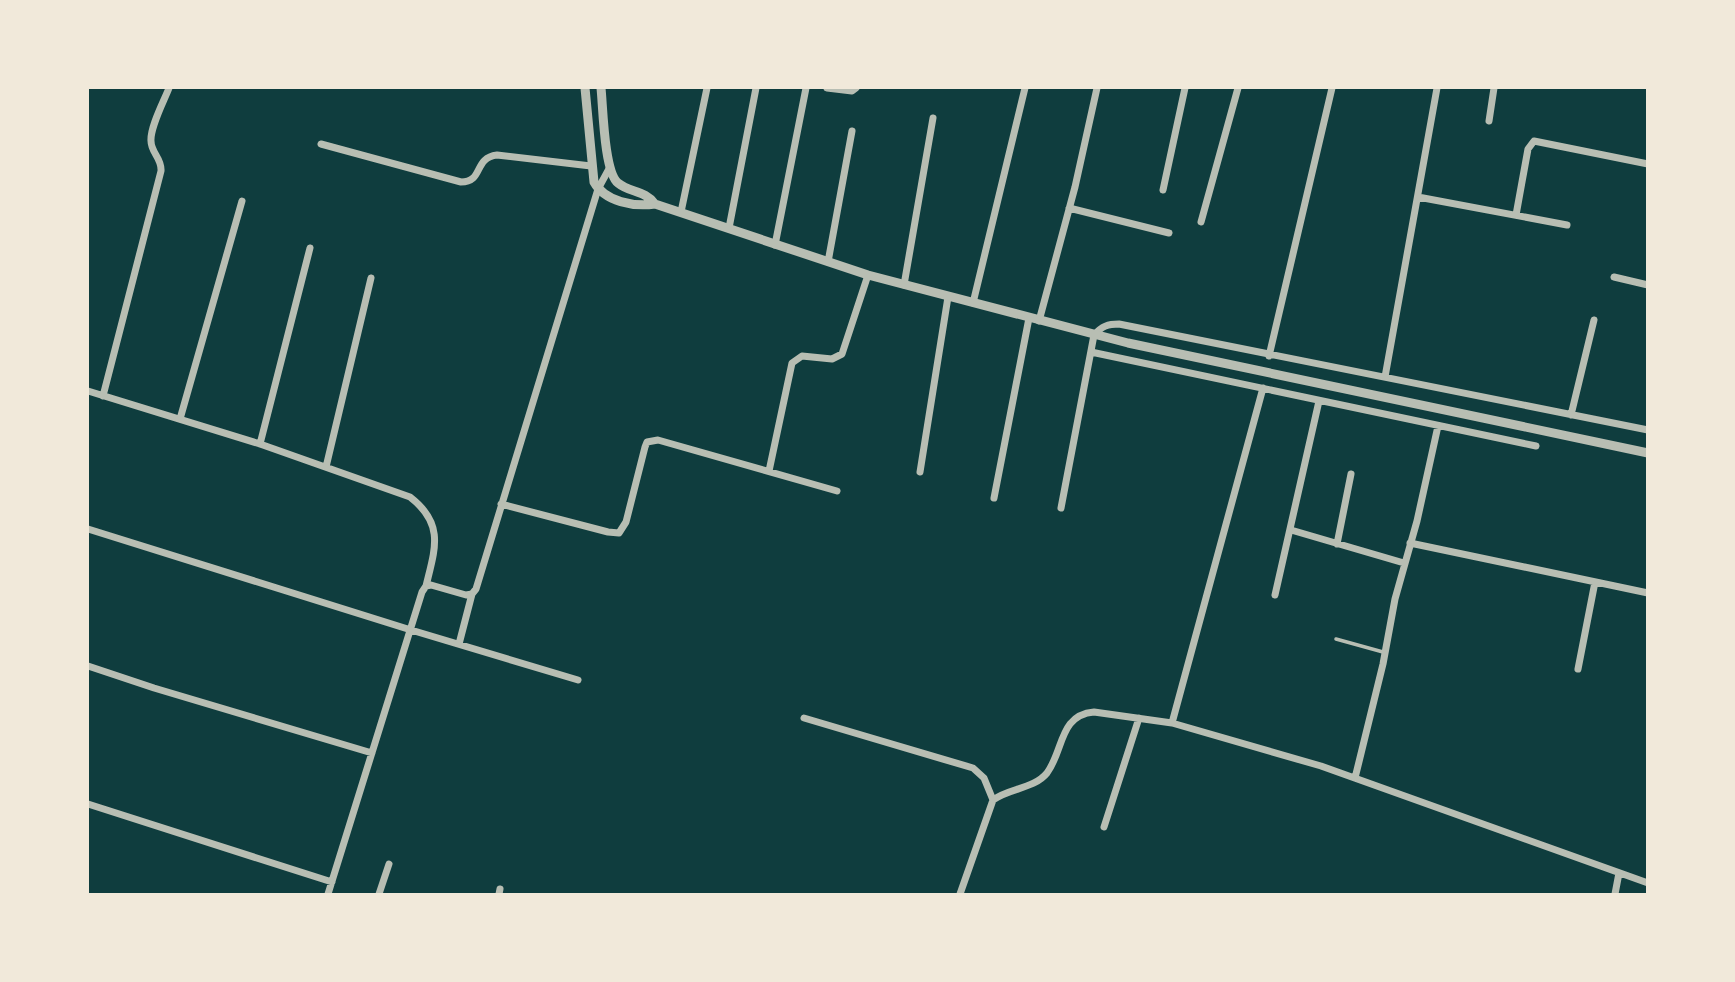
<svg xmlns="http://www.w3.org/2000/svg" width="1735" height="982" font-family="Helvetica,sans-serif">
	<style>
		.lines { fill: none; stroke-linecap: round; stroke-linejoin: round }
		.service { stroke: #b8beb3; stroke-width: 3.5 }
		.minor { stroke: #b8beb3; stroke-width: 7 }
		.tertiary { stroke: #b8beb3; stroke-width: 9 }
	</style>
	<rect width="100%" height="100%" fill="#0f3d3e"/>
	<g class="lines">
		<path class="service" d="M1336,639L1383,652"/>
		<path class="minor" d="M827,88L852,91L856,88
			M1489,121L1494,88
			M321,144L461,182C484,182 473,158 497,155L591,166
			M1163,190L1185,88
			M1418,197L1567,225
			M1069,208L1169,233
			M681,212L707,88
			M1516,215L1528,149L1534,141L1648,164
			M1201,222L1238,88
			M729,228L756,88
			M775,245L806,88
			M828,262L852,131
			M1614,277L1648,285
			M904,285L933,118
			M973,303L1025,88
			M1039,321L1075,187L1097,88
			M1091,352L1536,446
			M1269,356L1332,88
			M1385,377L1437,88
			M88,391L260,444L410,497C445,524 435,549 426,586
			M103,396L161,171C162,158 151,153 151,141C150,127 164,101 169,88
			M1571,415L1594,320
			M180,419L242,201
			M260,444L310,248
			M326,467L371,278
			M769,471L792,363L802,356L832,359L842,354L868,275
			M920,472L948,297
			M994,498L1029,318
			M501,504L608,532L619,533L626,522L645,447L647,442L658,440L837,491
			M1061,508L1094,335C1102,326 1108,324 1119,324L1648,430
			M88,529L411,630L578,680
			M1291,530L1404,563
			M1410,543L1648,593
			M1337,544L1351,474
			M1275,595L1319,401
			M459,644L472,594
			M88,666L154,688L372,753
			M1578,669L1595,582
			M804,718L973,768L984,778L993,800
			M1172,723L1263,388
			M1355,778L1383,664L1395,599L1417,521L1438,426
			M88,804L332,882
			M1104,827L1139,718
			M328,894L422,592L426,586L431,585L466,595L472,594L476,589L598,189L610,167
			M379,894L389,864
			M499,894L500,889
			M960,894L993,800C1009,788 1034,789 1047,773C1064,750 1059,715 1094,712L1172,723L1321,766L1648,883
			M1615,894L1619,873"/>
		<path class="tertiary" d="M585,88L594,182C605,202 634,207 655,204L868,275L1128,343L1648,453
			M601,88C603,106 604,172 618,183C630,193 645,190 655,204"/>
	</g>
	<rect width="1735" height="982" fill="none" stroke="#f1e9da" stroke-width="178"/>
</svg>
